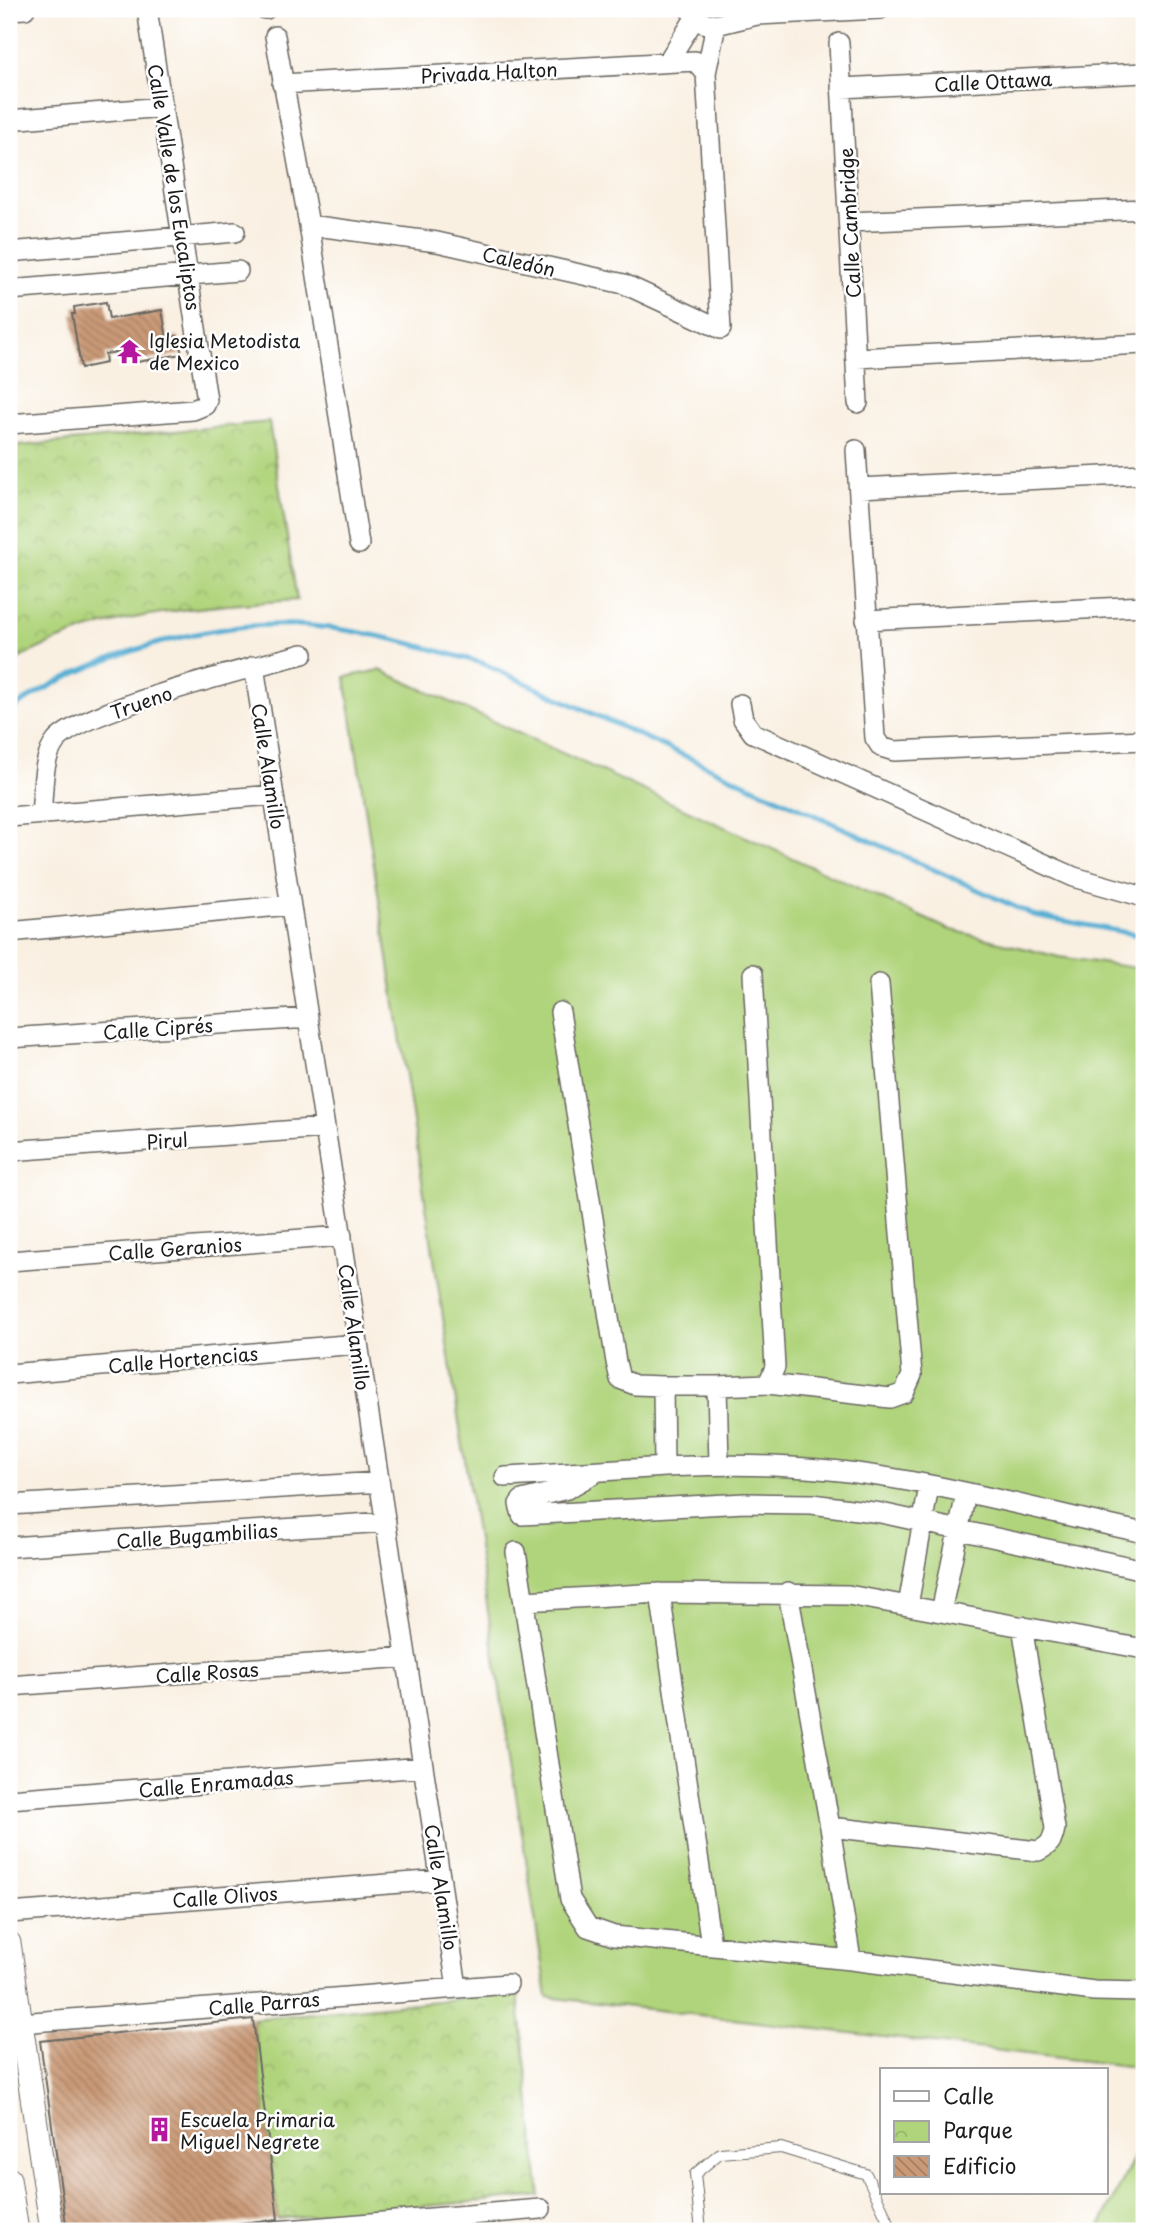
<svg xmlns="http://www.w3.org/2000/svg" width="1153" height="2240" font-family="'Playpen Sans',sans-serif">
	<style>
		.green { fill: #b0d47c; stroke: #66784c; stroke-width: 2 }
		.park { fill: url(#park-crowns); stroke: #66784c; stroke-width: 2 }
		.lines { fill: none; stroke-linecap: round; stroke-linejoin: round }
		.stream { stroke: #57afd4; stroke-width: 5 }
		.building { fill: url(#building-back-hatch) }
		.service-casing { stroke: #696661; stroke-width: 12 }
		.minor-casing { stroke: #696661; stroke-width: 22 }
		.tertiary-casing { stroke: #696661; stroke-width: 25 }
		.service { stroke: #fff; stroke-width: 10 }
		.minor { stroke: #fff; stroke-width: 19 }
		.tertiary { stroke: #fff; stroke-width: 23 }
		.labels { text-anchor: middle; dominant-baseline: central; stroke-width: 5; stroke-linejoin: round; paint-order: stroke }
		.street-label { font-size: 19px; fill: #1c1c1c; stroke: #fff }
		.poi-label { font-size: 19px; fill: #1c1c1c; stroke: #fff; text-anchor: start }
	</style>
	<defs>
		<pattern id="park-crowns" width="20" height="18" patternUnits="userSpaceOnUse" patternTransform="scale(1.75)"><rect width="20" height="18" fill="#b0d47c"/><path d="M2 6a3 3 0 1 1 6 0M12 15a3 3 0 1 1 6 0" fill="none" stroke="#97b56b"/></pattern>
		<pattern id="building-back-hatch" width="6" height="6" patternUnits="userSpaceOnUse" patternTransform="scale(1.75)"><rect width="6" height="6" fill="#ca9a77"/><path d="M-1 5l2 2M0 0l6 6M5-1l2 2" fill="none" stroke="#a37d61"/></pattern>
	</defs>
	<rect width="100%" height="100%" fill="#fff"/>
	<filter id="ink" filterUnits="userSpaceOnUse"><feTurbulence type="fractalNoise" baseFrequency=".0143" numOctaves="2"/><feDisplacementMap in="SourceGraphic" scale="14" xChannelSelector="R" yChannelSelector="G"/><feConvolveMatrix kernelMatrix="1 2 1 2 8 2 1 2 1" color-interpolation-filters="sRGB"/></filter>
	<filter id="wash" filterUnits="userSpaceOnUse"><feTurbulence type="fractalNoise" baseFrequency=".00686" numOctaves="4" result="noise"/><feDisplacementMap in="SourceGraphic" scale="28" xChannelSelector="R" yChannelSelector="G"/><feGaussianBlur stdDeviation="1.57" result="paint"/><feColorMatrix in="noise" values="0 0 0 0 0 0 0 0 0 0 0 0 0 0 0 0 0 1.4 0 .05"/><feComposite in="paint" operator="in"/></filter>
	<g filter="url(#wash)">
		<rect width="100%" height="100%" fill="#f9f0e2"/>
		<path class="green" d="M380,670L948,929L1059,957L1144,969V2068L547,1997L345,677Z
			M1144,2137V2231H1098Z"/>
		<path class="park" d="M269,422L297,600C197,607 97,612 9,664V447Z
			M518,1993L540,2196L278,2219L253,2019Z"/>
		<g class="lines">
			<path class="stream" d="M9,711C89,656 213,617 311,626C370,631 426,647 482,663L1033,915L1144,936"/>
		</g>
		<g id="blocks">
			<path class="building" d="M106,302L109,319L162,310L167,338L178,336L182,354L137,362L135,349L105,354L106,363L81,368L72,314H75L74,307Z
				M253,2019L278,2219L163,2231H67L40,2041Z"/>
		</g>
	</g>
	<g filter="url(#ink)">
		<use href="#blocks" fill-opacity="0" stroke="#696661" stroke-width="2"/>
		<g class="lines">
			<defs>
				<path id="service" d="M701,2231L695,2174L720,2153L781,2148L866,2174L893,2231"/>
				<path id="minor" d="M265,9H266
					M689,9L703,23L716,25L757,15L880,9
					M9,10L25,9
					M275,36L309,225L359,544
					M839,43L858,403
					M668,61L695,18
					M706,73L716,25
					M282,84L695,61L706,73L721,329L624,284L437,242L309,225
					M841,88L1144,73
					M9,120L163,107
					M849,222L1144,209
					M9,252L235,232
					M9,290L238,271
					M856,358L1144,344
					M9,424L193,410L205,405L207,400L147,9
					M856,450L875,738L881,747L894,751L1144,740
					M859,488L1144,474
					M866,620L1144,606
					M254,666L457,1987
					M740,704L743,719L753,733L1074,877L1144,897
					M41,813C44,790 41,760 56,741C82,710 257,666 303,654
					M9,817L274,795
					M9,932L290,905
					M560,1012L616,1362L620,1379L635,1385L663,1386L664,1466
					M9,1038L308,1018
					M9,1151L325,1128
					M9,1261L342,1236
					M9,1374L357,1344
					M768,1384L890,1398L904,1393L912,1375L879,984
					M663,1386H717
					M719,1464L717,1386L768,1384L775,1367L753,974
					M595,1473L567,1489L522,1500L519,1504L522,1515L745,1503L812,1504L881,1513L1144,1570
					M505,1477C601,1472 695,1461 791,1467C910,1473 1028,1508 1144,1533
					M9,1505L379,1482
					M9,1547L386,1522
					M516,1552L570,1899L588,1927L614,1936L851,1960L1094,1991L1144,1992
					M788,1592L830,1827L1038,1851C1049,1846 1053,1841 1055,1828L1022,1626
					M660,1593L711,1945
					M524,1601L660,1593L848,1595L1144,1649
					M908,1606L929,1486
					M941,1612L966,1494
					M9,1686L406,1657
					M9,1799L423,1767
					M830,1827L851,1960
					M9,1913L441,1880
					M20,2023L508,1984
					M275,2231L541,2209"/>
				<path id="tertiary" d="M9,1943L52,2231
					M9,2179L17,2231"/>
			</defs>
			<use href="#service" class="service-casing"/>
			<use href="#minor" class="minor-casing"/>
			<use href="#tertiary" class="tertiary-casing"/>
			<use href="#service" class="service"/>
			<use href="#minor" class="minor"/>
			<use href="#tertiary" class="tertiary"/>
		</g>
	</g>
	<defs>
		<symbol id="temple-bare" viewBox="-9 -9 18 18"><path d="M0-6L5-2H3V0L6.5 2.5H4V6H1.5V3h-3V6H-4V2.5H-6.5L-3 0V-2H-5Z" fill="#b5179e" stroke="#fff" stroke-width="2.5" paint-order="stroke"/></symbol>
		<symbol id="building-bare" viewBox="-9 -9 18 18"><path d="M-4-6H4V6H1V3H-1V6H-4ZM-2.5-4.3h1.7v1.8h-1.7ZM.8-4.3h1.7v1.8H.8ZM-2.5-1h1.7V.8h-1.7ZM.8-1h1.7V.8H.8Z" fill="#b5179e" stroke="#fff" stroke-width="2.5" paint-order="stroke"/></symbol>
	</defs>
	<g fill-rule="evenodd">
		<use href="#temple-bare" x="112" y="334" width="35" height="35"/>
		<use href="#building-bare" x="142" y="2112" width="35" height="35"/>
	</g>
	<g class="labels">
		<g class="street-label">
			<text transform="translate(489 72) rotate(-3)">Privada Halton</text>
			<text transform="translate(993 81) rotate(-3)">Calle Ottawa</text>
			<text transform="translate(175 187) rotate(81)">Calle Valle de los Eucaliptos</text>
			<text transform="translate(849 223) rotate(-93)">Calle Cambridge</text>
			<text transform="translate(519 261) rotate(13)">Caledón</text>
			<text transform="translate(141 702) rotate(-19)">Trueno</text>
			<text transform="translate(269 766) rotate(81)">Calle Alamillo</text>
			<text transform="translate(158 1028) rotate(-4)">Calle Ciprés</text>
			<text transform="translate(167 1140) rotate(-4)">Pirul</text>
			<text transform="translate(175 1248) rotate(-4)">Calle Geranios</text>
			<text transform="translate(355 1327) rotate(82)">Calle Alamillo</text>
			<text transform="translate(183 1359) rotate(-5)">Calle Hortencias</text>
			<text transform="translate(197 1535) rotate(-4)">Calle Bugambilias</text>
			<text transform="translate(207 1672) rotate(-4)">Calle Rosas</text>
			<text transform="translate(216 1783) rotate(-5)">Calle Enramadas</text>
			<text transform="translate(442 1887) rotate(81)">Calle Alamillo</text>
			<text transform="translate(225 1896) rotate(-4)">Calle Olivos</text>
			<text transform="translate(264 2003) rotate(-5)">Calle Parras</text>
		</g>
		<g class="poi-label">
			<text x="149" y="340">Iglesia Metodista<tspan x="149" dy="22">de Mexico</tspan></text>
			<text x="180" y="2119">Escuela Primaria<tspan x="180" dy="22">Miguel Negrete</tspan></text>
		</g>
	</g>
	<rect width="1153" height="2240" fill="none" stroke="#fff" stroke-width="35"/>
	<rect x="880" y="2068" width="228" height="126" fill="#ffffff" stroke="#a4a4a4" stroke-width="2"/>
	<rect x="894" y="2091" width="35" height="10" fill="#ffffff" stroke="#a4a4a4" stroke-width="2"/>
	<text x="943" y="2104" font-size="21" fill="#1c1c1c">Calle</text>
	<rect x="894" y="2121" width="35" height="21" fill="url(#park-crowns)" stroke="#a4a4a4" stroke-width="2"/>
	<text x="943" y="2138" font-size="21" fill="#1c1c1c">Parque</text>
	<rect x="894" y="2156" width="35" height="21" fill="url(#building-back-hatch)" stroke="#a4a4a4" stroke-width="2"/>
	<text x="943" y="2174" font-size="21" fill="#1c1c1c">Edificio</text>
</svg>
